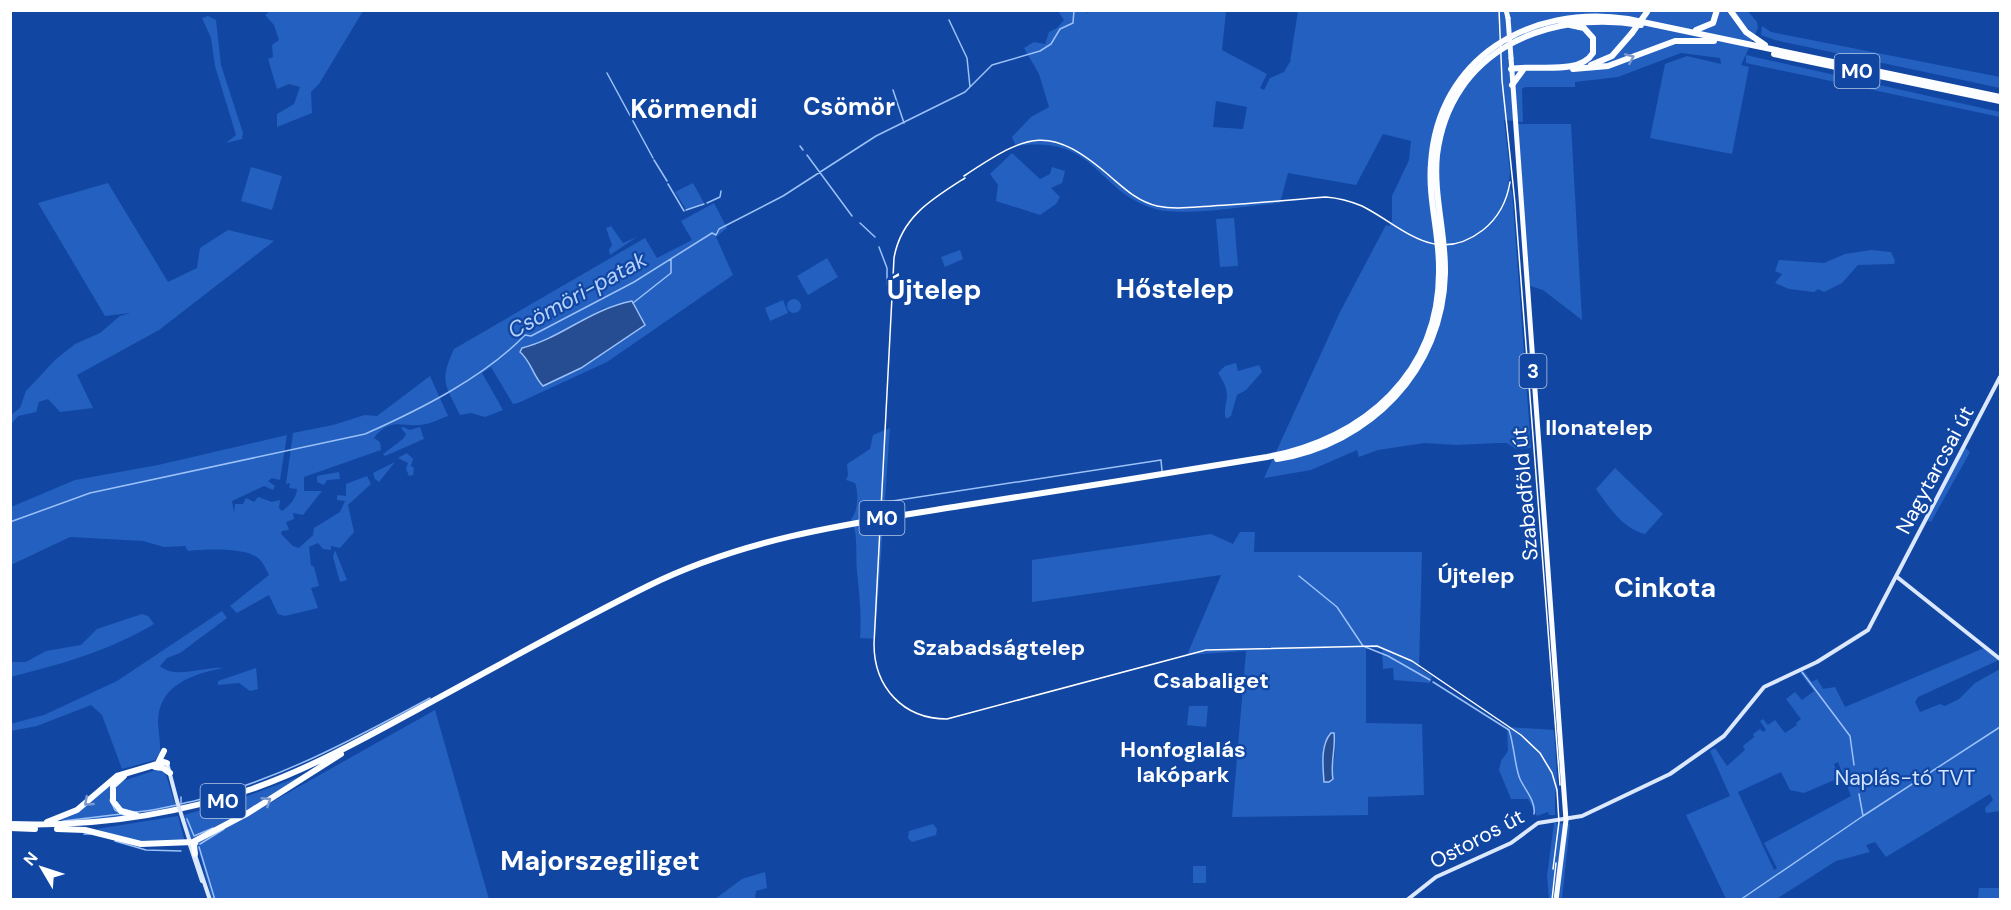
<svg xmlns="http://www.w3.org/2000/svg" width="2011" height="910" font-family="'DM Sans',sans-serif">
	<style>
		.green { fill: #2360c0; fill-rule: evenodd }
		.water { fill: #264d92; stroke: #9cc1f9; stroke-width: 1.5 }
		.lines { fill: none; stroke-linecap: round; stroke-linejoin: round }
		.stream { stroke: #9cc1f9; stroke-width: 1.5 }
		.secondary { stroke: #dbe8fe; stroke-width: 4 }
		.primary { stroke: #f9fbff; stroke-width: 5 }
		.trunk { stroke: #fcfdff; stroke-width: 6 }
		.tram { stroke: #fff; stroke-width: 1.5 }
		.secondary-bridge { stroke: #dbe8fe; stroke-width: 4 }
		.primary-bridge { stroke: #f9fbff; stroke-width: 5 }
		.trunk-bridge { stroke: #fcfdff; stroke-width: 6 }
		.oneway { stroke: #7b99cc }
		.labels { text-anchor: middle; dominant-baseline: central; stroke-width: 4.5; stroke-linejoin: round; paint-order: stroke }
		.shield { fill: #1147a2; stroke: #b8c8e3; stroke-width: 1.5 }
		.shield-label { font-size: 20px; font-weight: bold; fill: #fff }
		.street-label { font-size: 21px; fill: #fff; stroke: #1147a2 }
		.park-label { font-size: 21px; fill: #d3e4fe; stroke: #1147a2 }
		.water-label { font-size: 22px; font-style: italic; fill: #b7d2fc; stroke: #1147a2 }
		.neighbourhood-label { font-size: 22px; font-weight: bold; fill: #fff; stroke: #1147a2 }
		.quarter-label { font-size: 24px; font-weight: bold; fill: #fff; stroke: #1147a2 }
		.district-label { font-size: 27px; font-weight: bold; fill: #fff; stroke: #1147a2 }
	</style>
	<rect width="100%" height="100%" fill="#1147a2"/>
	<path class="green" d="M1092,10L1226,11L1222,50L1267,74L1260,88L1264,90L1270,78L1284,72L1290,62L1298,11L1747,10L1757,22L1758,28L1741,65L1749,67L1732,154L1650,138L1665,64L1687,56L1721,64L1720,58L1681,53L1618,77L1575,82V87H1525L1522,89L1523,122L1504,120L1510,172L1508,187L1512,191L1531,448L1516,449L1507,443H1497L1457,445L1425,443L1378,450L1359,457L1357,450L1311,470L1264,478L1340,312L1386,225L1389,226L1392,221V196L1409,160L1411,141L1383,134L1356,185L1288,173L1280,203C1248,205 1181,218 1152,208C1094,188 1096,135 1016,146L1012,137L1031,117L1049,107L1039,74L1024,48L1034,42L1045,44L1049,32L1057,28L1064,20L1058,11H1085L1087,13ZM1216,101L1247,107L1243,129L1213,127Z
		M270,11H363L319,84L311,92L312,113L277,127V114L294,104L300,87L289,84L277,89L268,59L273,57L272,45L279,40L274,25L265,15Z
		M208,16L216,20L221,65L243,133L242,139L226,143L236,135L215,66L211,38L202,18Z
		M1762,26L1771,32L2000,77V88L1775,40L1761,35Z
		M1746,55L2000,112V117L1746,63Z
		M1518,124H1571L1582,320L1543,290L1530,286Z
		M1012,153L1040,179L1050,174L1052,167L1065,171L1062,183L1051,188L1060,197L1056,204L1040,215L996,201L998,185L990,174Z
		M251,167L282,176L272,210L241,201Z
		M108,183L168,282L197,268L200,248L228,230L274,241L159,330L77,375L93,408L60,412L48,399L39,402L36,412L18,416L11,424V415L20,408L26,391L56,359L75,344L100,333L120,316L130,313L105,316L38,203Z
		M693,183L704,203L687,211L675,192Z
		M714,203L727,228L716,237L733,275L607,362L518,403L513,404L491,367L482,373L503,410L485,417L471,413L460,415C445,384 439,382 454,349L645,238L657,258L692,240L681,221ZM607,306L530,365L523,348L546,341Z
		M1234,218L1238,266L1220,267L1216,219Z
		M611,226L623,243L637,237L610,255L609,250L612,245L606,228Z
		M960,250L963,259L945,267L941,257Z
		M1871,250L1891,252L1895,261L1894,264L1858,265L1842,283L1824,292L1818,289L1814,292L1789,289L1775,283L1782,274L1775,271L1779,260L1824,263L1845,254Z
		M827,258L838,277L808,295L797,276Z
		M787 306a7 7 0 1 1 14 0a7 7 0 1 1-14 0Z
		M783,300L788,313L770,321L765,308Z
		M1236,363L1238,371L1259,365L1262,372L1246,390L1237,395L1231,416L1226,419C1223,410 1227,402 1227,396C1227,387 1222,379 1218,373L1225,366Z
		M430,376L448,416C441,418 433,423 426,424C405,429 391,415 374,438L380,442L381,450L304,477V491H322L303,515L293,513L294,519L286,522L289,530L282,531L281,534L293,546L299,548L313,535L314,528L340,512L345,501L337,500V495L346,496V484L367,476L371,484L348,505L354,532L340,548L331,546V550L323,549L318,543L309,547L311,565L314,567L319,586L311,588L318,608L285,616L278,614L269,595L237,613L230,606L269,575C266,569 262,559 255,556C241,548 206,549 188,551L185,546L164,547L143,541L70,537L11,565V507L75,480L158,465L287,435L280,480L272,478L268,481L275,486L273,490L264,486L232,501L234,513L235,504H243L246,498L254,502L258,497L272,502L280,500L279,508L282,511C290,505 296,499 297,489L289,488L290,483L286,484L293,433L333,425L365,415L377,416Z
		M403,427L410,430L420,427L424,439L385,456L383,454L403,439L406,434L401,428Z
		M890,428L875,639L860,638C862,615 859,594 857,571C855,553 859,536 851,519C858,512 859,493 855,483L846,480L848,475L847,464L870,449L873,435Z
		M1965,447L1970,452L1931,522L1927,520Z
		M407,453L413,459L411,466L414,468L413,475L409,476L406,469L408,463L398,458Z
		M395,462L379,482L375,479L373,473Z
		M1615,468L1663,514L1645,534C1623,529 1609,507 1596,489Z
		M339,472L340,479L327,480L324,485L317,482V476Z
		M1240,532H1255L1254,552H1422L1419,668L1432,676L1430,683L1394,680L1393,668L1383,669L1382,649L1366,647V723L1422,724L1424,795L1368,797V815L1232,817L1246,651L1187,655L1221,575L1032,602V560L1211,534L1233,544ZM1331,733H1334C1337,749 1335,770 1324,781C1323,767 1320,745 1331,733Z
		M335,550L347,580L340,582L333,557Z
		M222,611L227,618L180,653L167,658L160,666C175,680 205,666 223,668C194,674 159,684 158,721C158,732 161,743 160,754L155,760L122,769L102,715L91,705L37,726L11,731L10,724L44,715L117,681Z
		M142,614L148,616L154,624C109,651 61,664 11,677V662H26L46,651L81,645L97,629Z
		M1984,648L1999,660L1918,697L1915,702L1920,712L1940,704L1945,706L1959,699L1975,683L2000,669V811L1986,813L1985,808L1993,800L1990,794L1886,857L1875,842L1866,845L1870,852L1836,861L1775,900L1726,899L1686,815L1730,796L1710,751L1715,748L1727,766L1745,750L1743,746L1754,737L1753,734L1760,729L1763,732L1766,730L1760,721L1763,719L1768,725L1775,720L1785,733L1797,725L1796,723L1801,719L1786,699L1795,692L1802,700L1814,691L1800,673L1804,671L1812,682L1817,679L1823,689L1835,687L1845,707ZM1838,762L1851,796L1764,843L1777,868L1774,870L1738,792L1781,772L1790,790L1804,793L1839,778L1834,764Z
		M256,668L258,689L250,691L239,683L218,685V681Z
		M1189,706H1208L1206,727L1187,725Z
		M435,710L489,899H212L197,844Z
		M1507,727L1554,730L1558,791L1555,792V815H1549L1548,812L1537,816L1528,799H1511L1499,770L1501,761L1508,751Z
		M159,769L165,772L176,807L134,814L118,807L113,793L120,782Z
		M304,775L254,807L191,839L184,815L234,801Z
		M115,780L110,799L130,816L54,823L75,814Z
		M178,816L185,842L134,841L96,829Z
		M1554,823L1570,824L1562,899H1549L1547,876Z
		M933,824L937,829L936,835L912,842L908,838L909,831Z
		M1193,866H1206V883H1193Z
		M765,872L767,888L756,891L755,899H715L742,879Z
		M1979,888H2000V899H1978Z"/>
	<path class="water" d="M632,301L645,325L581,368L543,386C533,376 531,361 520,352L522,348C562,338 588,310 632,301Z
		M1331,733H1334C1336,749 1330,763 1333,779L1329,782H1324C1323,767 1320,745 1331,733Z"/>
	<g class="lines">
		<path class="stream" d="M949,20L967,58L970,87
			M607,73L653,158
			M893,90L904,123
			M800,146L803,150
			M807,155L852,216
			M654,160L667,181
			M668,184L684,211
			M707,203L720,197L721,191
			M686,210L704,204
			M860,223L875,237
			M879,247L887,268V285
			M633,303L671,273V259
			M886,510V502L1161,460L1162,471
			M10,522L90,493L365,434C419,410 485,377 525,335L531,336L634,282L712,233L716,235L719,229L783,196L876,136L965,92L992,65L1040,51L1051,44L1060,29L1073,23L1074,10
			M1299,576L1337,607L1363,646L1388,656L1430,680
			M1802,672L1850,736L1854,765
			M1433,682L1509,730C1514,744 1515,768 1520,779C1525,790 1536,801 1534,814
			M1859,794L1863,816
			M181,797V803
			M110,800L115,810L124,815
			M135,812C155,811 174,805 194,801C278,780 354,739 430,698
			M187,819L194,836L213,828
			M63,821L121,814
			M84,834H90
			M115,841L146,850L181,851
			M200,844L224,829
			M199,847L215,900
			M1740,900L1863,816L2000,727"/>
		<path class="secondary" d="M1897,577L2000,659
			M167,763L177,801
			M183,820L190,842
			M189,842L202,881
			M195,855L210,900
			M1407,900L1436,877L1511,843L1538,823L1582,816L1670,774L1724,736L1764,687L1817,662L1868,630L2000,377"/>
		<path class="primary" d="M1506,10L1508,18
			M1511,58L1566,820L1556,900"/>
		<path class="trunk" d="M1730,10L1746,32L1765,45
			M1696,30L1713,23L1717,10
			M1774,54L2000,101
			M1591,65L1612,56L1632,33
			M1511,69C1534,64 1579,76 1593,53V38L1584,28L1570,25
			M1573,69L1608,66L1675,41H1714
			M1512,85L1523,70
			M1277,459C1370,444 1443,370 1445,273C1446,234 1433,195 1437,155C1450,51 1547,9 1641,25
			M158,763L164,751
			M155,767L163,768L170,773
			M124,776L113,786V801L121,811L136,815
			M47,822L77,810L117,776L164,762L167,763
			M10,824C92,827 174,815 252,789C311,768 365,738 420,708C496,667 571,624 648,586C747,537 853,523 960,506C1062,490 1165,474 1267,457C1364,439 1441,373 1439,267C1439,232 1428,198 1431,163C1438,58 1530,4 1628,19L2000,97
			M10,828L35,829
			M57,829L85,830L141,844L193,842L248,813L341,754
			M195,854L194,845L197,840"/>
		<path class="tram" d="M1499,10L1502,80L1515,203L1560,785
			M964,176C1029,133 1049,123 1112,178C1126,190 1139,202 1157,206C1175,210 1194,207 1212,206C1250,204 1288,200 1326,197C1338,198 1350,201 1362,206C1402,226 1435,267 1483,230C1498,218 1507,201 1510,182
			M965,178C932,199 901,217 894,258L874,644C874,687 903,719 947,719L1206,650L1377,646L1412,661L1521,735L1540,753L1552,773L1557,790L1559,822L1553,869
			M1552,900L1556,863"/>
		<path class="secondary-bridge" d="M177,801L183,820"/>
		<path class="primary-bridge" d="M1508,18L1511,58"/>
		<path class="trunk-bridge" d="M1632,33L1647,12"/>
	</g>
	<defs><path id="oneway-chevron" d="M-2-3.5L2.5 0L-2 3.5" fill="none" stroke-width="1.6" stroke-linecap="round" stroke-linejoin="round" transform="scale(1.5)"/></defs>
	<g class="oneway">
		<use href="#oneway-chevron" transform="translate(1630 58) rotate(-23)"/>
		<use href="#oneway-chevron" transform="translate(267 801) rotate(-33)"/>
		<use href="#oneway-chevron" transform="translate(88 802) rotate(139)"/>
	</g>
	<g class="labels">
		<g class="shield">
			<rect x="1834.5" y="54" width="45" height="34" rx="4.5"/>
			<rect x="1519.5" y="354" width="27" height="34" rx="4.5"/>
			<rect x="859.5" y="501" width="45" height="34" rx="4.5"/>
			<rect x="200.5" y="784" width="45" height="34" rx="4.5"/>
		</g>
		<g class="shield-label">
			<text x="1857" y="71">M0</text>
			<text x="1533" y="371">3</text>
			<text x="882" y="518">M0</text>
			<text x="223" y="801">M0</text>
		</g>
		<g class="street-label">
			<text transform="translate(1935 470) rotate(-62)">Nagytarcsai út</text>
			<text transform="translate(1525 494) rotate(-95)">Szabadföld út</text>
			<text transform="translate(1477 839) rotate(-28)">Ostoros út</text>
		</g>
		<g class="park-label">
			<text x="1905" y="778">Naplás-tó TVT</text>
		</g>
		<g class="water-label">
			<text transform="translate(577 295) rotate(-29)">Csömöri-patak</text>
		</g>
		<g class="neighbourhood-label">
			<text x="1599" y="427">Ilonatelep</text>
			<text x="1476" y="575">Újtelep</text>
			<text x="999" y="647">Szabadságtelep</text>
			<text x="1211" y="680">Csabaliget</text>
			<text x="1183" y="749">Honfoglalás<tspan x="1183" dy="25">lakópark</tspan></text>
		</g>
		<g class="quarter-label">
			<text x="849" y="106">Csömör</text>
		</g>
		<g class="district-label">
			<text x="694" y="108">Körmendi</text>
			<text x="1175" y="288">Hőstelep</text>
			<text x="934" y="289">Újtelep</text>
			<text x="1665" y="587">Cinkota</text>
			<text x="600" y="860">Majorszegiliget</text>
		</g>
	</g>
	<rect width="2011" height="910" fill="none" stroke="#ffffff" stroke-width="24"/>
	<g transform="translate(42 868) rotate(309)" stroke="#1147a2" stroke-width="4.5" paint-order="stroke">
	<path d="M0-4.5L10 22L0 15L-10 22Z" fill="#ffffff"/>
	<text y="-9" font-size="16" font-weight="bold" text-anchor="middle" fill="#ffffff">N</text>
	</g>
</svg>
